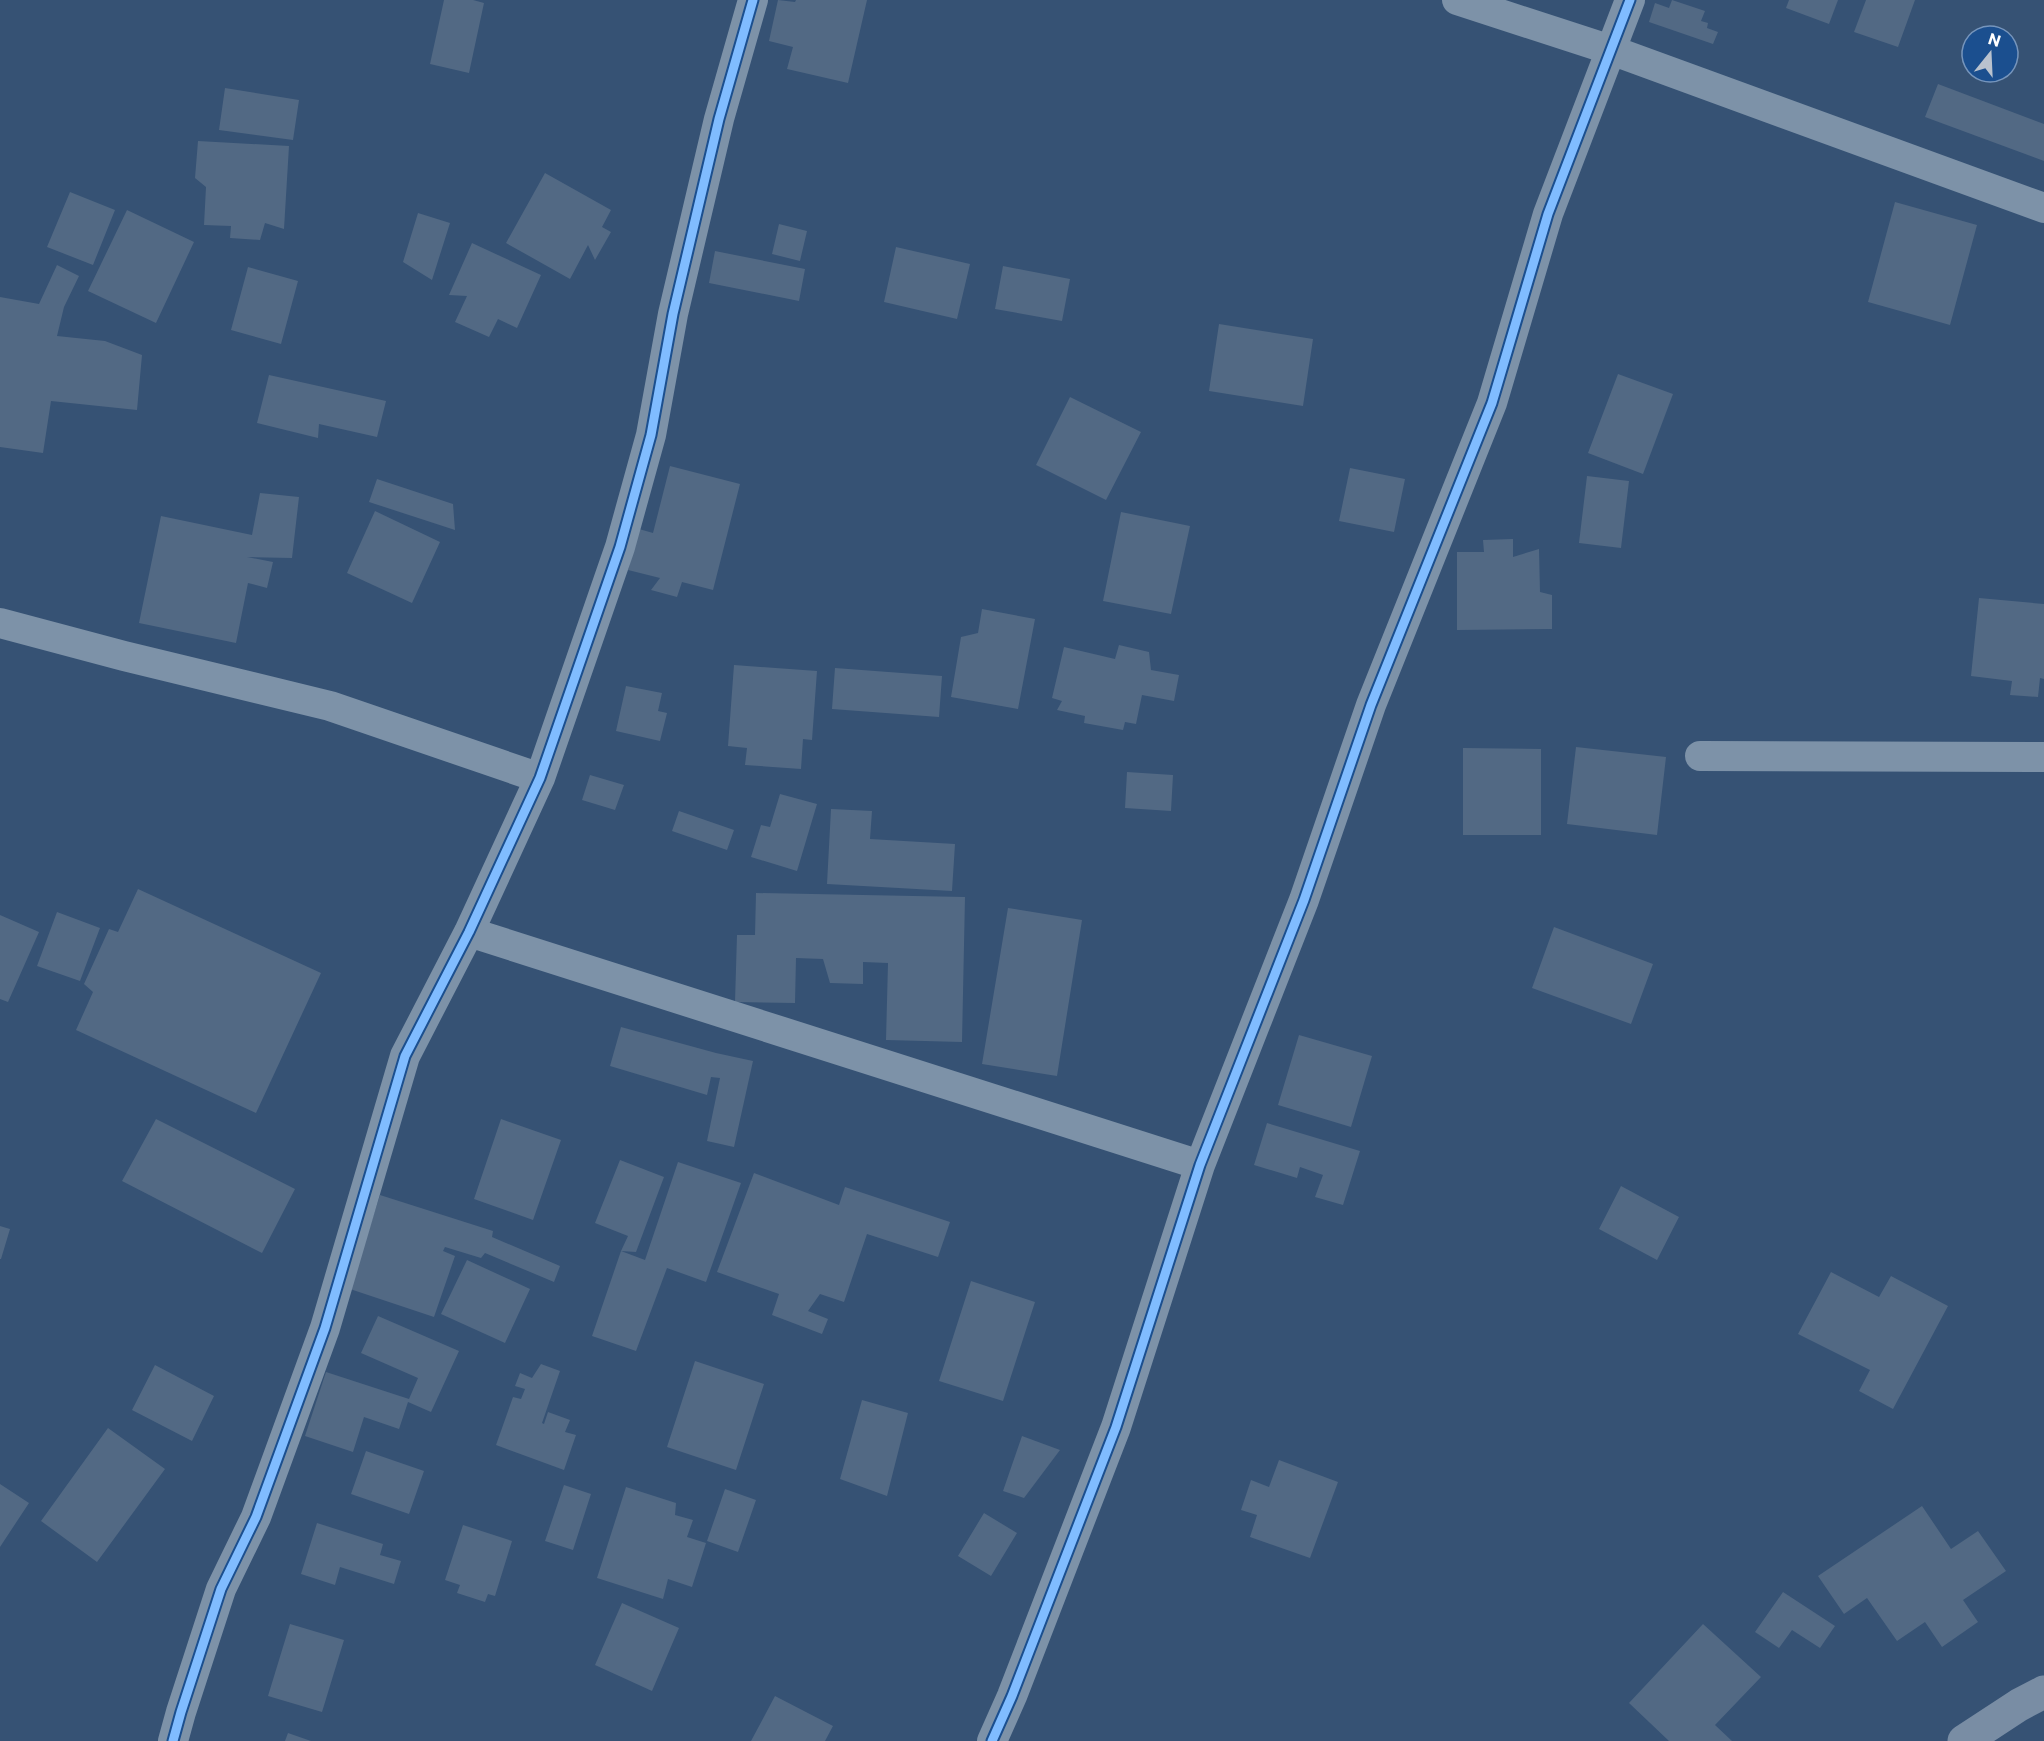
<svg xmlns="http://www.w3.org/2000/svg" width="2044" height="1741" font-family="Commissioner,sans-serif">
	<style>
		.building { fill: #526984 }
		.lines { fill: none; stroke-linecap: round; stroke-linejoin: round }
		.street { stroke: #7d92a8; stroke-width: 30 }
		.secondary { stroke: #798da4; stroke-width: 33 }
		.cycleway-casing { stroke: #1b4f8f; stroke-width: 13 }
		.cycleway { stroke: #80bcff; stroke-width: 9 }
	</style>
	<rect width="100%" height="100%" fill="#365274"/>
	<path class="building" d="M444,0H473L484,3L469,73L430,64Z
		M778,0L795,2L796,0H867L848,83L787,69L793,47L769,41Z
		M1672,0L1705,11L1701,21L1708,23L1707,28L1718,32L1713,44L1649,22L1655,3L1669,8Z
		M1789,0H1838L1829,24L1786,8Z
		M1866,0H1915L1898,47L1854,32Z
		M1938,84L2044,124V161L1925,117Z
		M225,88L299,100L293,140L219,130Z
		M198,141L289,146L284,229L265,223L260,240L230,238L231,226L204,225L206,187L195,178Z
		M545,173L611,210L602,227L611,232L595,260L588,245L570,279L506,243Z
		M70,192L115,210L93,265L47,247Z
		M1895,202L1977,225L1950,325L1868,302Z
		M127,210L194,242L156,323L88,291Z
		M418,213L450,223L432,280L403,262Z
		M779,224L807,231L800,261L772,254Z
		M472,243L541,275L517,328L498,319L489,337L455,322L467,296L449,295Z
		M896,247L970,264L957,319L884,302Z
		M715,251L805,269L799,301L709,283Z
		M57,265L79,276L64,307L57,336L105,341L142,355L137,410L51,401L43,453L0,447V297L39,304Z
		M1003,266L1070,279L1062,321L995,309Z
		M248,267L298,281L281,344L231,330Z
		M1219,324L1313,339L1303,406L1209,391Z
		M1618,374L1673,394L1643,474L1588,453Z
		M269,375L386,401L377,437L319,424L318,438L257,423Z
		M1070,397L1141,432L1106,500L1036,465Z
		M670,466L740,484L713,590L682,582L677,597L651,590L660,578L628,570L639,529L653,533Z
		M1350,468L1405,479L1394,532L1339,521Z
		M1587,476L1629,481L1621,548L1579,543Z
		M377,479L453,504L455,530L369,502Z
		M260,493L299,497L292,558L247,557L273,562L267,588L248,583L236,643L139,623L161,516L252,535Z
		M375,511L440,542L412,603L347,573Z
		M1121,512L1190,526L1171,614L1103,601Z
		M1513,539V557L1539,549L1540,592L1552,595V629L1457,630V552H1484L1483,540Z
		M1979,598L2044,604V679L2040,678L2038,697L2010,695L2012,681L1971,676Z
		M982,609L1035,619L1018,709L951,697L961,637L978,633Z
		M1119,645L1149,652L1151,670L1179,675L1174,701L1142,695L1136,724L1125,722L1123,730L1084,723L1085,716L1057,710L1062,701L1052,698L1064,647L1115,659Z
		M734,665L817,671L812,740L803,739L801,769L745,765L747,748L728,746Z
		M835,668L942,676L939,717L832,709Z
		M626,686L662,693L658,711L667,713L660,741L616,731Z
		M1576,747L1666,757L1657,835L1567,824Z
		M1463,748L1541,749V835H1463Z
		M1127,772L1173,775L1171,811L1125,808Z
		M590,775L624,785L615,810L582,800Z
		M780,794L817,804L797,871L751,857L761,825L770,827Z
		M831,809L872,811L870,839L955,844L952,891L827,884Z
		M679,811L734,830L727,850L672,831Z
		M138,889L321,973L256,1113L76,1030L93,992L84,984L109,929L118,932Z
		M756,893L965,897L962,1042L886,1040L888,963L863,962V984L830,983L823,959L796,958L795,1003L735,1002L737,935H755Z
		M1008,908L1082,920L1057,1076L982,1064Z
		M57,912L100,928L80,981L37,966Z
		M0,915L39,932L8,1002L0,999Z
		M1554,927L1653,964L1631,1024L1532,988Z
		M621,1027L716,1053L753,1061L734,1147L707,1141L720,1078L711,1077L707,1095L610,1066Z
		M1299,1035L1372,1056L1351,1127L1278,1105Z
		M156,1119L295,1189L262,1253L122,1181Z
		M501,1119L561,1140L533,1220L474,1199Z
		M1267,1123L1360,1151L1343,1205L1315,1197L1323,1175L1300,1167L1297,1178L1254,1165Z
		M620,1160L664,1177L636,1252L621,1251L645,1260L678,1162L741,1183L706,1282L667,1268L636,1351L592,1336L621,1251L628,1236L595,1223Z
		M754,1173L839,1205L845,1187L950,1222L938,1257L867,1234L844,1302L820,1294L808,1311L828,1319L822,1334L772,1315L779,1294L717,1272Z
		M1621,1186L1679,1217L1657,1260L1599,1229Z
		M380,1195L493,1231L492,1237L560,1266L554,1282L485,1253L481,1258L445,1247L443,1251L455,1256L434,1317L350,1289Z
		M0,1226L10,1229L1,1259H0Z
		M467,1260L530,1289L505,1343L441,1314Z
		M1831,1272L1879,1297L1891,1276L1948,1306L1893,1409L1859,1391L1870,1370L1798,1334Z
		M971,1281L1035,1302L1003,1401L939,1381Z
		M378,1316L459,1351L431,1412L408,1402L399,1429L364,1417L353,1452L305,1436L326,1372L409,1399L418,1378L361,1353Z
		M695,1361L764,1384L736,1470L667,1447Z
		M541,1364L560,1371L542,1423L544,1424L548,1412L570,1420L565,1432L576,1435L564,1470L496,1445L513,1397L521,1399L525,1389L515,1386L520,1373L532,1378Z
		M155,1365L214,1396L192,1441L132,1410Z
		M862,1400L908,1413L887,1496L840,1479Z
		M108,1428L165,1469L97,1562L41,1521Z
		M1022,1436L1060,1450L1024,1498L1003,1491Z
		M366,1451L424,1471L409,1514L351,1494Z
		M1279,1460L1338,1482L1310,1558L1250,1537L1257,1515L1241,1510L1251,1480L1269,1487Z
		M0,1484L29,1503L0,1547Z
		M564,1485L591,1494L573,1550L545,1541Z
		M626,1487L676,1503L675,1515L693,1520L687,1537L706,1543L692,1587L668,1579L663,1599L597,1578Z
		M725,1489L756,1500L738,1552L707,1541Z
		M1922,1506L1951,1549L1978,1531L2006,1571L1963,1600L1978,1622L1942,1647L1925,1622L1897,1641L1867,1598L1844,1614L1818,1576Z
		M984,1513L1017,1533L991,1576L958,1556Z
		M317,1523L383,1544L380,1555L401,1561L394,1584L340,1567L335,1585L301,1574Z
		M463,1525L512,1541L495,1596L488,1594L485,1602L457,1593L460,1585L445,1580Z
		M1783,1592L1835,1626L1820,1648L1792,1630L1779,1648L1755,1632Z
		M622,1603L679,1628L652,1691L595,1665Z
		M290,1624L344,1640L322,1712L268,1696Z
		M1703,1624L1761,1677L1715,1725L1732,1741H1669L1629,1703Z
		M775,1696L833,1726L825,1741H751Z
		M288,1733L311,1741H285Z"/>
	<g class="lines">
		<path class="street" d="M1457,0L1611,50L2044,208
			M0,623L124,656L330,706L540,778
			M1700,756L2044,757
			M469,932L1200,1165
			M173,1741L181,1712L221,1589L256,1517L325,1328L405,1056L469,932L540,778L620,547L651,435L673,314L719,119L753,0
			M992,1741L1012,1696L1116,1427L1200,1165L1304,900L1371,705L1492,403L1548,214L1630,0"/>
		<path class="secondary" d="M1964,1741L2019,1705L2044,1692"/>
		<defs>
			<path id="cycleway" d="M173,1741L181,1712L221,1589L256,1517L325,1328L405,1056L469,932L540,778L620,547L651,435L673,314L719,119L753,0
				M992,1741L1012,1696L1116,1427L1200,1165L1304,900L1371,705L1492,403L1548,214L1630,0"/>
		</defs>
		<use href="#cycleway" class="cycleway-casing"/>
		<use href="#cycleway" class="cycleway"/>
	</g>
	<g transform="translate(1990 54) rotate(18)"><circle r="28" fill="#1b4f8f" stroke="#7695bc" stroke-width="1.5"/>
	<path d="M0-4.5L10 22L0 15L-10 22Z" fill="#b9c2ce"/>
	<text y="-9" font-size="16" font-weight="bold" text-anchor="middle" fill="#ffffff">N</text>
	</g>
</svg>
